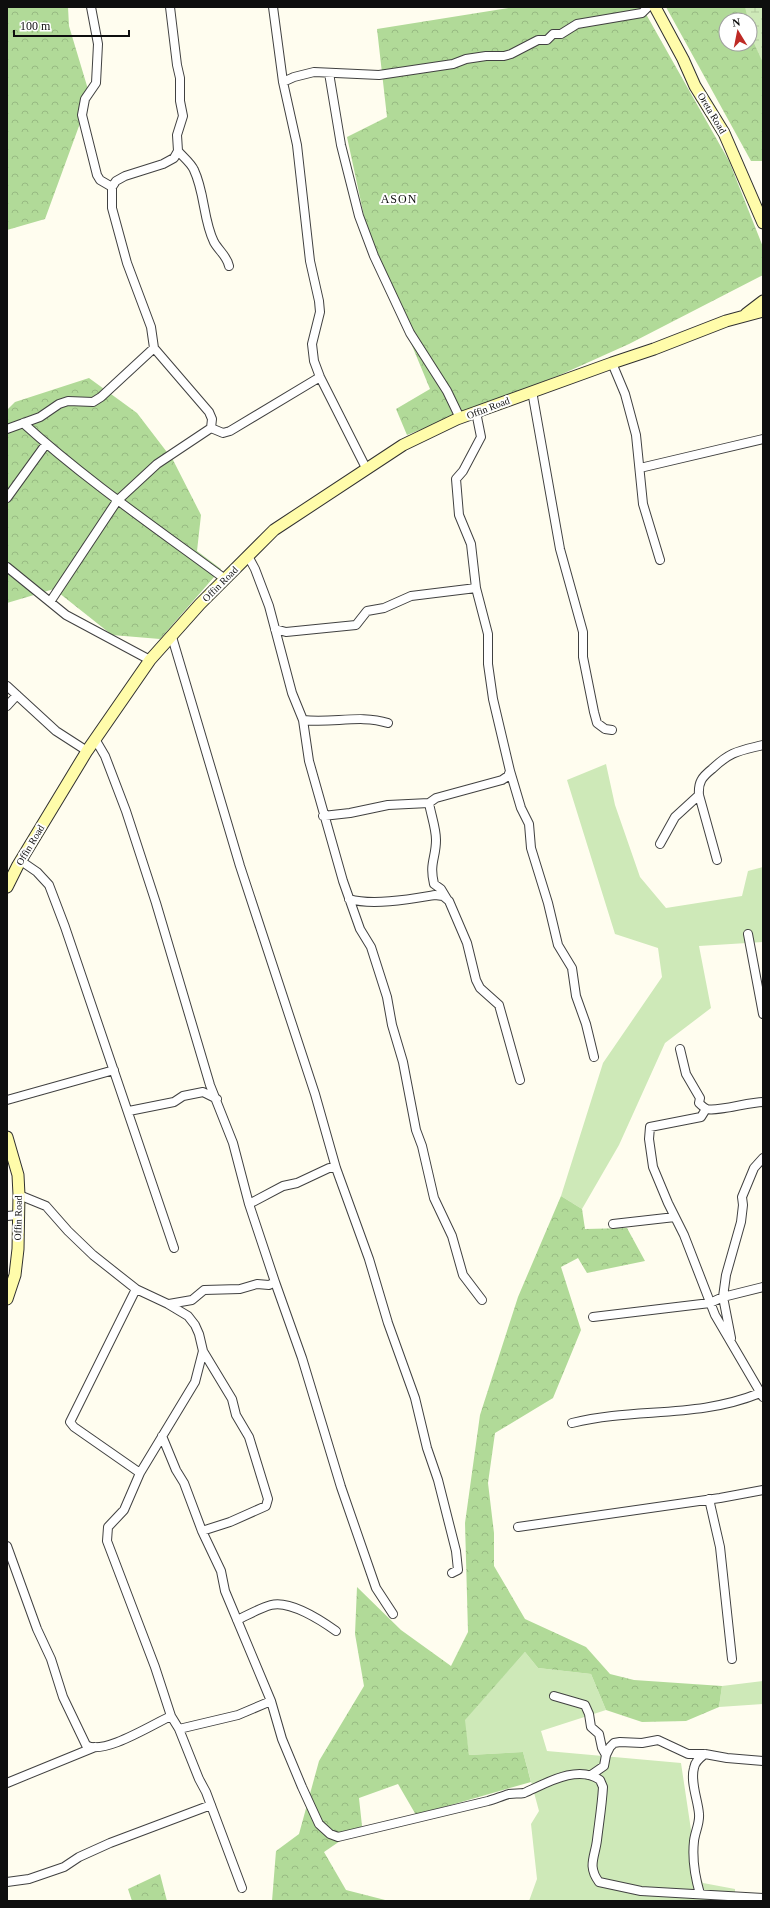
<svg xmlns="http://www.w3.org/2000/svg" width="770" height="1908" font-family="Georgia,serif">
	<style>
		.grass { fill: #cee9b8 }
		.forest { fill: url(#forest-crowns); fill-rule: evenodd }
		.wetland { fill: url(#wetland-marsh) }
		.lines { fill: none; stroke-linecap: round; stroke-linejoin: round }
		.street-casing { stroke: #414141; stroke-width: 10 }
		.secondary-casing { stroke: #303030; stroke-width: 13 }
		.street { stroke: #fff; stroke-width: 8 }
		.secondary { stroke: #fffcaa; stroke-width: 11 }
		.labels { text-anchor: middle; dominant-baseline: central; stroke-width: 4; stroke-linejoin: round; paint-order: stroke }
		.street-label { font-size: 10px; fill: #0e0e0e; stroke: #fff }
		.quarter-label { font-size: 12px; letter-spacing: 1px; fill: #0e0e0e; stroke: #fff }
	</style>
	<defs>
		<pattern id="forest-crowns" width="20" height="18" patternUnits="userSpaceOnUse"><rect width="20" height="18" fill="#b1da98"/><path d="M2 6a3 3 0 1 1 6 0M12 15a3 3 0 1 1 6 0" fill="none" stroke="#97ba82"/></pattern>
		<pattern id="wetland-marsh" width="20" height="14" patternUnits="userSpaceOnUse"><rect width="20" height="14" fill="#cee9b8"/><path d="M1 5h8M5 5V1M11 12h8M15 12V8" fill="none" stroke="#b0c79d"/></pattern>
	</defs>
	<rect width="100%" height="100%" fill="#fffdef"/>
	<path class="grass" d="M606,764L615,805L640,877L666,908L742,896L748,871L763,867V942L699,946L711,1008L665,1043L619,1145L582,1209L561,1196L603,1063L662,977L658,948L615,934L567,780Z
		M525,1652L538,1668L591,1674L606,1710L541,1731L547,1751L681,1763L697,1870L703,1883L735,1889V1901H529L537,1879L531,1824L539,1811L523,1752L469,1755L464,1720Z
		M763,1681V1704L719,1707L722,1686Z"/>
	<path class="forest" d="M7,7H68L69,26L90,96L45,219L7,230Z
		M515,7H642L729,161L763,247V275L629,344L560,375L407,435L396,409L430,389L370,244L347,137L387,117L377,29Z
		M666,7H763V161H751ZM726,20H750V44H726Z
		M89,378L137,413L173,460L201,515L197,551L221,569L160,639L112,635L54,589L7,603V410L15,402Z
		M561,1196L582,1209L585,1229L627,1228L645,1261L587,1273L578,1258L561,1267L581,1330L553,1398L495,1433L488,1483L494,1533V1566L525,1619L586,1647L610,1674L634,1680L722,1686L719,1707L686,1721L642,1722L606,1710L591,1674L538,1668L525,1652L465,1720L469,1755L523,1752L531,1782L416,1815L398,1784L359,1798L362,1826L324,1852L346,1890L389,1901H272L276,1851L299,1834L319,1761L364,1686L355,1634L357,1587L401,1630L451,1666L468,1632L465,1523L480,1415L518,1297Z
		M160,1874L167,1901H132L128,1889Z"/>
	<path class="wetland" d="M745,7H763V63L751,37L750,20H748Z"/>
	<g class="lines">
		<defs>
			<path id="street" d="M91,7L98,44L96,83L85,99L82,115L97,175L100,180L112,187
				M273,7L283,82L297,145L310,261L319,301L320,312L312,344L314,361L320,377L366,468
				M329,73L341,145L359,216L374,256L410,333L447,391L460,418
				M283,82L294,77L314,72L379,75L453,64L466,59L486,56H504L511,54L538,40H547L553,34H561L577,24L642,13L648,7
				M178,151C183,157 191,163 194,170C205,193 203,220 214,242C219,251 227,256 229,266
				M612,363L625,394L636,435L643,504L660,560
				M532,391L560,549L583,632V657L594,712L597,723L605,729L612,730
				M476,412L481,437L463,471L456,479L459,515L471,544L476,588L488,634V664L493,699L510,771L521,808L529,824L531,848L548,903L558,945L572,968L576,996L586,1024L594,1057
				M23,423C86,480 156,528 225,579
				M211,428L223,433L230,431L320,377
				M7,429L40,417L59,404L68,401L93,402L101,397L154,348
				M640,468L763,439
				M7,498L46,444
				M248,556L255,569L269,606L292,693L303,720L309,761L343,881L360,929L371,947L387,997L392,1025L403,1062L416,1130L422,1146L434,1198L452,1236L463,1275L482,1300
				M7,567L66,615L150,660
				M50,602L117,501L157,464L211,428L212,419L209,412L154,348L151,327L127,263L112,208V187L116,181L125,176L163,164L174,158L178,151L177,135L183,116L180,101V78L177,65L170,7
				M275,629L286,632L356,625L367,611L384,608L411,596L476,588
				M172,637L240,866L315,1094L336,1168L369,1259L388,1323L415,1398L427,1448L438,1480L456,1551L458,1570L452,1573
				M7,686L56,731L87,751
				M7,706L17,695
				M303,720C331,724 360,714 388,723
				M95,739L105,756L126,811L156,903L210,1085L233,1143L249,1204
				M429,803C431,815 436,828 436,840C436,858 429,863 434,884L441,889L447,899
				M323,816L350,813L388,805L429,803L436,798L502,780L508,776L510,771
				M660,844L675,817L699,795
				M717,860L699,795C698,782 702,777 712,769C731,751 739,751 763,745
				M21,861L37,872L49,885L65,927L174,1248
				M349,899C373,906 411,899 435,895L443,896L449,901L467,943L476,980L480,988L499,1005L520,1080
				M748,934L763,1014
				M680,1049L686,1074L700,1098L699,1103C701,1105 704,1108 707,1109C717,1112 749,1102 763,1102
				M7,1100L114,1070
				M706,1109L701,1117L650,1127L649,1139L653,1167L668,1203L684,1235L715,1315L763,1397
				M129,1111L174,1102L183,1096L203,1092L217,1099
				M19,1195L46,1206L68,1231L93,1255L136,1289L168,1304L188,1316L195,1325L199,1334L203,1351L195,1382L140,1473L124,1510L108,1527L107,1541L155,1667L171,1716L179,1729L199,1779L206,1792L242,1888
				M7,1216L18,1215
				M613,1224L675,1217
				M275,1282L249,1204L283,1186L297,1183L329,1168H336
				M136,1289L70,1422L74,1427L140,1473
				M169,1304L192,1300L204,1290L240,1289L257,1284L269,1285L275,1282L302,1358L341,1487L376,1588L393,1614
				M593,1317L710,1303L723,1297L763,1287
				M731,1338L723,1297L726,1275L741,1222L743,1205L742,1197L754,1168L763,1158
				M572,1423C636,1407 696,1419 760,1393
				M162,1436L176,1470L184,1483L202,1531L221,1571L225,1591L271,1701L282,1739L302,1787L319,1824L330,1834L338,1837L488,1801C495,1799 502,1796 509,1794C514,1793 519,1794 524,1793C545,1784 577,1764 600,1780L603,1787C602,1805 599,1823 597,1840C595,1857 587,1866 599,1882L641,1891L763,1898
				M709,1499L720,1547L732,1659
				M518,1527L720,1498L763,1490
				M202,1531L230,1522L266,1506L268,1499L249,1437L236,1415L232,1399L203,1351
				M7,1546L37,1629L51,1659L63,1697L86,1745C103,1756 153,1724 171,1716
				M237,1620C248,1615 260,1608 271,1605C290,1600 322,1621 336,1631
				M554,1696L585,1705L589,1714L591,1727L599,1734L602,1748L606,1755
				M179,1729L238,1715L271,1701
				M591,1775L604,1766L606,1755L610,1747L614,1743L620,1742L642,1743L658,1740L688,1754H705L727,1758L763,1761
				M7,1783L95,1747
				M7,1882L29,1879L64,1867L79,1857L110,1843L211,1805
				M700,1894C695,1877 692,1859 694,1841C695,1832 700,1823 699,1814C698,1800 690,1782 694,1768C695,1761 700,1758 705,1754"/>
			<path id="secondary" d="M655,7L683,59L695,86L724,133L763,223
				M746,314L763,301
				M7,887L18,865L87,751L150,660L200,604L274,530L403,445L457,419L612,363L654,349L726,321L763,311
				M7,1137L18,1175L19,1195L18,1249L15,1275L7,1299"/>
		</defs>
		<use href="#street" class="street-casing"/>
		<use href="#secondary" class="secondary-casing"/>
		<use href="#street" class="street"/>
		<use href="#secondary" class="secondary"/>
	</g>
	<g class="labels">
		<g class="street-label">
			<text transform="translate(712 113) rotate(59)">Oreta Road</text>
			<text transform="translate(488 408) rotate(-21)">Offin Road</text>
			<text transform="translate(220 584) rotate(-45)">Offin Road</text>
			<text transform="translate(30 845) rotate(-59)">Offin Road</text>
			<text transform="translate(18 1218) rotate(-89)">Offin Road</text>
		</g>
		<g class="quarter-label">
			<text x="399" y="199">ASON</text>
		</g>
	</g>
	<rect width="770" height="1908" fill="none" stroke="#0e0e0e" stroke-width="16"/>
	<g transform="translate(738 32) rotate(350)"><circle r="19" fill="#ffffff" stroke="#9f9f9f"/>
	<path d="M0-3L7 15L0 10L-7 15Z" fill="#be2a25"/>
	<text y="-6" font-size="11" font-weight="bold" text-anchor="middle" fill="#0e0e0e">N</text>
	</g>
	<path d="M14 30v6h115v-6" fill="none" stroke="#0e0e0e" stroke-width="2"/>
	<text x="20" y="30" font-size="12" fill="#0e0e0e" stroke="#ffffff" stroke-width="3" paint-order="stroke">100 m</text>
</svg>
